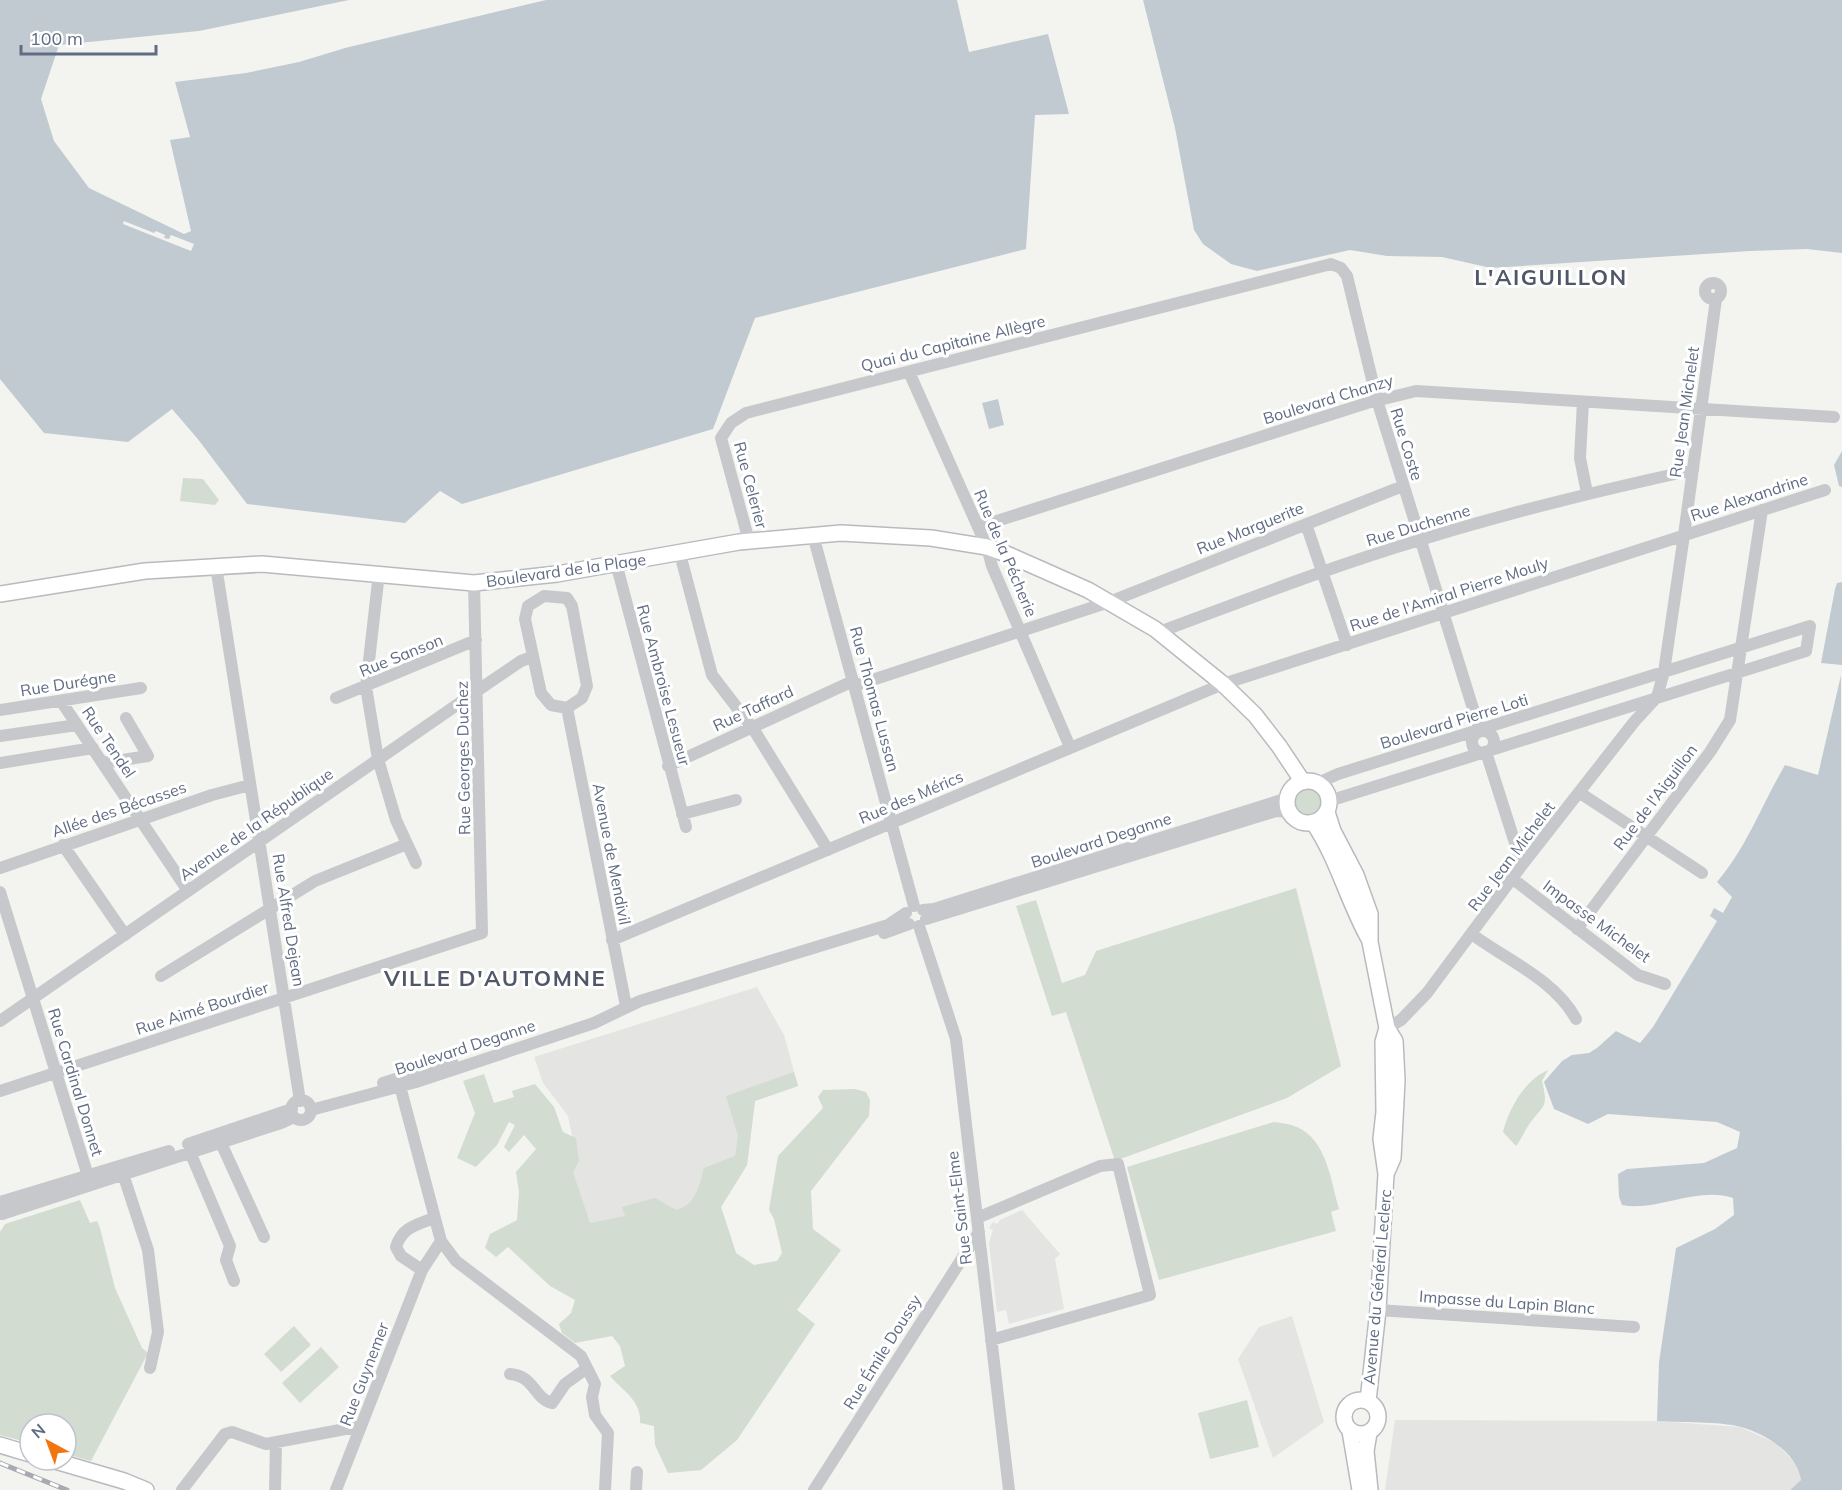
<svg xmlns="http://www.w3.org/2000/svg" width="1842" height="1490" font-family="Mulish,sans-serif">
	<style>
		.built { fill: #e4e4e3 }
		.green { fill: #d2dcd0 }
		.water { fill: #c2cad1 }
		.pier { fill: #f3f4ef }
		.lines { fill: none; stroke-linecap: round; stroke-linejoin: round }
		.major-casing { stroke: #b8babf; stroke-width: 18 }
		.minor { stroke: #c6c8cc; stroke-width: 12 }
		.major { stroke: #fff; stroke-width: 15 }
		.rail-casing { stroke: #a7aab1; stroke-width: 5 }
		.rail { stroke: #fff; stroke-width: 3; stroke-dasharray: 9; stroke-linecap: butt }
		.labels { text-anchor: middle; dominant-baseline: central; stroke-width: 6; stroke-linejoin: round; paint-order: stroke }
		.street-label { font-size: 16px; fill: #606c83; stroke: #fff }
		.district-label { font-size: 22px; font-weight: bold; letter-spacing: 1.5px; fill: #4f5768; stroke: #fff }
	</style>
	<rect width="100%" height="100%" fill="#f3f4ef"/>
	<path class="built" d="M757,987L784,1035L798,1086L755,1101L747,1165L721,1207L736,1253L587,1227L570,1169L572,1136L568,1116L543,1083L534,1057Z
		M1022,1210L1060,1254L1055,1259L1064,1309L1009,1324L1006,1310L997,1312L989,1243L993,1230L989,1228L993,1222L997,1224L1000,1220Z
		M1292,1316L1324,1422L1273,1458L1238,1359L1259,1327Z
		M1395,1420L1657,1421L1740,1427L1776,1443L1799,1467L1801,1480L1790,1490H1385Z"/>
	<path class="green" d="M183,478L203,479L219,500L215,505L180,501Z
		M1295 801a13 13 0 1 1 26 0a13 13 0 1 1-26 0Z
		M1296,888L1341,1066L1287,1098L1115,1161L1066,1012L1052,1016L1016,906L1036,900L1062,983L1085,975L1096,951Z
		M1548,1070L1542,1081C1549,1110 1543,1104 1528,1126C1524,1132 1521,1140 1516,1146L1503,1132C1509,1108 1525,1080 1548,1070Z
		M794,1072L798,1086L755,1101L747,1165L721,1207L736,1253L754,1265L777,1261L782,1253L774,1219L769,1210L778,1156L823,1108L818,1097L823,1090L855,1089L866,1092L870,1100L869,1116L811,1191L813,1229L841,1250L797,1310L815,1324L737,1440L701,1470L668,1473L655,1445L654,1426L640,1423C642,1401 623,1391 610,1376L625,1366L620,1346L612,1336L575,1343L562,1333L559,1324L571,1313L575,1300L550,1286L508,1247L496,1257L485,1248L490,1234L517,1220L519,1192L516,1172L536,1149L524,1135L509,1152L504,1147L515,1125L509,1122L497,1145L476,1167L457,1158L475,1113L463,1081L484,1074L494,1103L514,1097L512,1091L535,1084L554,1107L563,1132L576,1138L579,1161L573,1172L590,1223L625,1216L622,1207L655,1198L676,1210C697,1204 699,1186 704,1168L735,1156L738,1136L726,1096Z
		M1274,1122C1281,1123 1290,1124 1297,1127C1327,1140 1331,1182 1339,1209L1331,1212L1336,1231L1159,1280L1127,1167Z
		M80,1200L90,1223L97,1221L100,1228L115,1288L142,1348L148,1353L91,1461L66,1454V1424H30V1443L0,1435V1232L5,1224Z
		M294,1326L311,1345L281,1372L264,1354Z
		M321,1347L339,1367L300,1403L282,1383Z
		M1247,1400L1259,1447L1210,1459L1198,1413Z"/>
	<path class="water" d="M0,0H349L199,31L59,45L41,99L54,141L89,188L184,234L191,231L170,140L190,137L175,82L246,73L299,62L345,48L546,0H957L969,52L1048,34L1069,114L1035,115L1026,249L755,318L713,429L462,504L440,491L405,523L247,504L197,438L172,409L128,442L44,433L0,379Z
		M1143,0H1842V253L1807,249L1750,251L1491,268L1442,257L1387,256L1350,250L1257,271L1231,264L1203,244L1194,230L1175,128Z
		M998,399L1004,425L989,429L982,403Z
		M1842,451V487L1839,486L1834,465Z
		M1842,582V665L1821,663L1835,589L1837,583Z
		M1841,675L1842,1490H1790L1801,1480C1797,1453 1766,1434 1741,1427C1719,1421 1680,1423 1657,1421L1659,1362L1676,1248L1715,1229L1734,1215L1733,1198C1697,1186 1657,1212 1622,1205L1619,1197L1618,1174L1627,1169L1704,1163L1737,1148L1740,1132L1717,1122L1608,1114L1588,1124L1554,1109L1544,1082L1562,1061L1572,1055L1589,1053L1597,1048L1616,1031L1640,1043L1653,1027L1717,921L1710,916L1714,908L1723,913L1732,897L1717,882C1747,847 1762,804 1785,765L1818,775Z"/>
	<path class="pier" d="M124,221L154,233L156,231L165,235L164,238L169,239L171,235L194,244L191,251L123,224Z"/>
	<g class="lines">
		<defs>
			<path id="major" d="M0,594L145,571L262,564L474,583L557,574L739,542L841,533L931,538L987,547L1009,555L1088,590L1155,629L1223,684L1255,715L1279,746L1303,782
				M1287 802a21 21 0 1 1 42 0a21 21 0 1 1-42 0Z
				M1327,812L1333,831L1356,875L1370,914V942L1387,1028L1395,1041L1397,1080L1393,1158L1386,1174
				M1313,822C1338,859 1348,902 1369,939
				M1344 1417a17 17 0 1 1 34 0a17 17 0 1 1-34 0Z
				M1368,1401L1378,1310L1386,1174L1381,1139L1384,1112L1383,1042L1387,1028
				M1350,1431L1360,1490
				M1369,1433L1366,1451L1370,1490
				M0,1445L30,1454
				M52,1460L124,1481L146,1490"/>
		</defs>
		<use href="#major" class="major-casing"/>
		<path class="minor" d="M1705 291a8 8 0 1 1 16 0a8 8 0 1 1-16 0Z
			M909,372L987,547L992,566L1070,747
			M1583,402L1580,458L1587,493
			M1306,524L1347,645
			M978,527L1367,403L1416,391L1834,417
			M813,535L914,906
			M749,541L721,438L731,423L746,413L1331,264L1341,268L1347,276L1377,400L1480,731
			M680,554L712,675L754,730L828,850
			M616,563L686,827
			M216,566L300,1101
			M379,573L366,687L378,759L396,820L416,863
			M544,596L567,598L572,606L587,686L582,698L567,708L551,705L541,693L525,619L528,606Z
			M1159,632C1246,600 1332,566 1420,540C1510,512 1601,490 1693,470
			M854,686L1109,602L1403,486
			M336,698L476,640
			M61,701L188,891
			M567,708L626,1006
			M0,710L141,688
			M1472 742a11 11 0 1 1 22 0a11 11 0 1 1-22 0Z
			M0,736L77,725
			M1486,752L1522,865
			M0,763L93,748
			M103,763L148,756L126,718
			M668,766L853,681
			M1318,783L1338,774L1810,626L1806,651L1329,801
			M1580,793L1702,873
			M682,814L736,800
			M63,845L125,935
			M0,868L212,795L250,785
			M1513,879L1638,975L1665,984
			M0,892L88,1176
			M923,910L934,909L1288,798
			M926,919L1276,811L1289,812
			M919,926L956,1039L1009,1490
			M1577,929L1710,752L1730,720L1762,510
			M884,933L909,924
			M1473,935C1507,960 1555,980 1576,1019
			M612,940L1223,684L1825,490
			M161,976L315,881L407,844
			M0,1021L490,682L521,661L532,657
			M1387,1028L1401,1020L1427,993L1522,865L1634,722L1657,697L1664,672L1684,535L1716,299
			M383,1083L452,1061
			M400,1086L441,1241L456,1261L581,1356L595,1384L592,1397L595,1415L608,1433L605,1490
			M0,1091L482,933L474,583
			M291 1110a10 10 0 1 1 20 0a10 10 0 1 1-20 0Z
			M311,1110L416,1082L594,1023L640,1001L888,925L906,913
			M221,1143L264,1237
			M188,1144L292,1109
			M190,1152L230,1246L226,1260L234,1281
			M123,1174L148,1250L158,1332L150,1368
			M0,1202L169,1151
			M2,1214L281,1123L294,1117
			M977,1218L1100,1166L1118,1164L1150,1295L991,1340
			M422,1270L401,1256L396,1247C402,1227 417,1225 434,1218
			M1378,1310L1634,1327
			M510,1374C535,1376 533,1398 552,1403L565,1384L587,1368
			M182,1490L225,1434L232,1432L266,1444L361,1426
			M275,1490L276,1442
			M336,1490L422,1270L441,1241
			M636,1490L637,1472
			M814,1490L979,1232"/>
		<use href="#major" class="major"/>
		<defs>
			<path id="rail" d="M0,1463L67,1490"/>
		</defs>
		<use href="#rail" class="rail-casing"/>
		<use href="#rail" class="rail"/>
	</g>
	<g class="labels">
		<g class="street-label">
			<text transform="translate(953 343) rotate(-14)">Quai du Capitaine Allègre</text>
			<text transform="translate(1328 399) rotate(-17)">Boulevard Chanzy</text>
			<text transform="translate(1684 412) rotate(-82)">Rue Jean Michelet</text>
			<text transform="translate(1407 444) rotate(73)">Rue Coste</text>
			<text transform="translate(751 485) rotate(75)">Rue Celerier</text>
			<text transform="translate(1749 497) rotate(-18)">Rue Alexandrine</text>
			<text transform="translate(1418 525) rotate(-17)">Rue Duchenne</text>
			<text transform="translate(1250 528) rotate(-22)">Rue Marguerite</text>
			<text transform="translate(1006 553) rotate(67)">Rue de la Pécherie</text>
			<text transform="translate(566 570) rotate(-8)">Boulevard de la Plage</text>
			<text transform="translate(1449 594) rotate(-18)">Rue de l'Amiral Pierre Mouly</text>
			<text transform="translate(401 655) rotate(-22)">Rue Sanson</text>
			<text transform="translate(68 683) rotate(-9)">Rue Durégne</text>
			<text transform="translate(664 685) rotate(75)">Rue Ambroise Lesueur</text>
			<text transform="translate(875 699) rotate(75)">Rue Thomas Lussan</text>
			<text transform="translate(753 708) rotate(-25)">Rue Taffard</text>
			<text transform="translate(1454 721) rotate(-17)">Boulevard Pierre Loti</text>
			<text transform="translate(109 742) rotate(56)">Rue Tendel</text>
			<text transform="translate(463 758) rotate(-91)">Rue Georges Duchez</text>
			<text transform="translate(911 797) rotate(-23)">Rue des Mérics</text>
			<text transform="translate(1655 797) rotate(-53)">Rue de l'Aiguillon</text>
			<text transform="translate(119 809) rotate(-19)">Allée des Bécasses</text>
			<text transform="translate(256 824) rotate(-35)">Avenue de la République</text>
			<text transform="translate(1101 840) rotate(-18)">Boulevard Deganne</text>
			<text transform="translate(612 854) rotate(79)">Avenue de Mendivil</text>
			<text transform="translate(1511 856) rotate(-53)">Rue Jean Michelet</text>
			<text transform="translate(289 920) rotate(81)">Rue Alfred Dejean</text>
			<text transform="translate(1597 921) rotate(36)">Impasse Michelet</text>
			<text transform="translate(202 1008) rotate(-18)">Rue Aimé Bourdier</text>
			<text transform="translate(465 1047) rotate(-18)">Boulevard Deganne</text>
			<text transform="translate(76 1082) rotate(73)">Rue Cardinal Donnet</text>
			<text transform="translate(959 1208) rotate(-97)">Rue Saint-Elme</text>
			<text transform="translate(1377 1287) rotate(-85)">Avenue du Général Leclerc</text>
			<text transform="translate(1507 1302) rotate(4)">Impasse du Lapin Blanc</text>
			<text transform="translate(882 1352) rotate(-58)">Rue Émile Doussy</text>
			<text transform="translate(364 1374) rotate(-69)">Rue Guynemer</text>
		</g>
		<g class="district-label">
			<text x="1551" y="277">L'AIGUILLON</text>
			<text x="495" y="978">VILLE D'AUTOMNE</text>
		</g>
	</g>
	<g transform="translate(48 1442) rotate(319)"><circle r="28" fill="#ffffff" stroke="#bfc4cd" stroke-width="1.5"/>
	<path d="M0-4.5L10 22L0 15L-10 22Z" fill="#f37510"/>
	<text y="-9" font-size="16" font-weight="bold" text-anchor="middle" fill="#606c83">N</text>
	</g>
	<path d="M21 45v9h135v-9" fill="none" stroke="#606c83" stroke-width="3"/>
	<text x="30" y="45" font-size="18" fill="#606c83" stroke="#ffffff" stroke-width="4.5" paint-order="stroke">100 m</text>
</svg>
